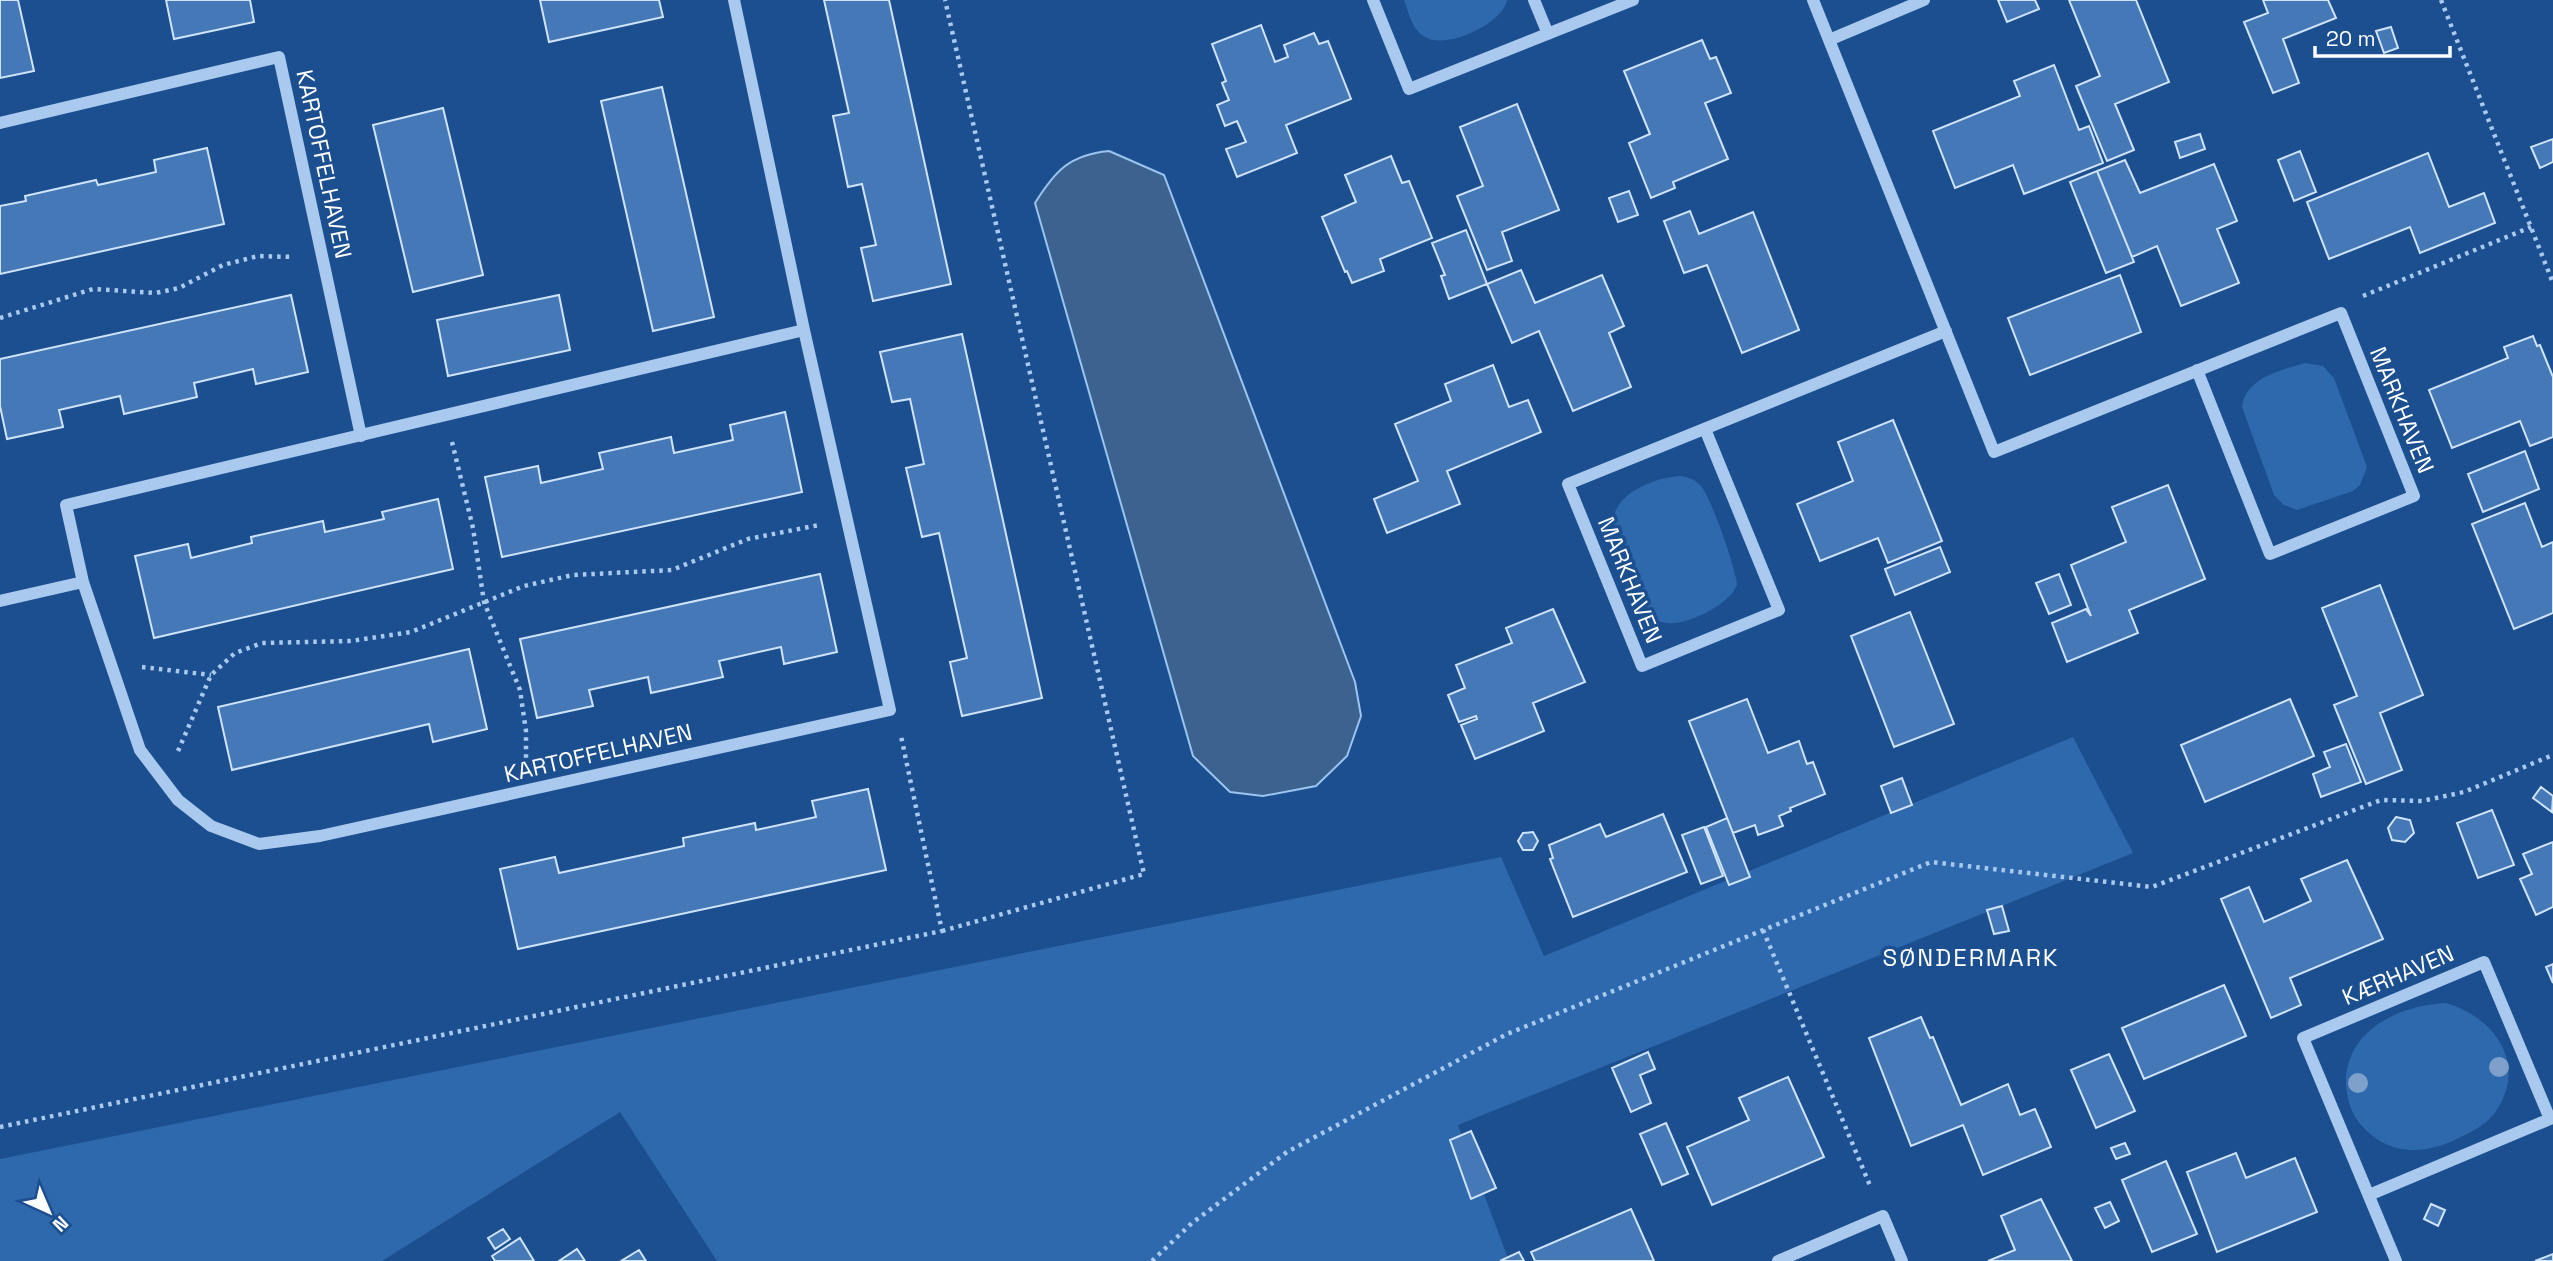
<svg xmlns="http://www.w3.org/2000/svg" width="2553" height="1261" font-family="'Space Grotesk',sans-serif">
	<style>
		.green { fill: #2e69ad }
		.water { fill: #3c6290; stroke: #9cc4f0; stroke-width: 2 }
		.building { fill: #4478b7; stroke: #cfe3fa; stroke-width: 2 }
		.lines { fill: none; stroke-linecap: round; stroke-linejoin: round }
		.path { stroke: #a9c9ee; stroke-width: 4.5; stroke-dasharray: 3.5 5; stroke-linecap: butt }
		.minor { stroke: #a9c9ee; stroke-width: 12 }
		.tree { fill: #7ea0ca }
		.labels { text-anchor: middle; dominant-baseline: central; stroke-width: 7; stroke-linejoin: round; paint-order: stroke }
		.street-label { font-size: 23px; fill: #fff; stroke: #1b4f8f }
		.neighbourhood-label { font-size: 24px; letter-spacing: 2px; fill: #fff; stroke: #1b4f8f }
	</style>
	<rect width="100%" height="100%" fill="#1b4f8f"/>
	<path class="green" d="M1404,0H1507C1503,24 1446,50 1425,37C1412,30 1409,13 1404,0Z
		M2305,363L2323,366L2334,378L2367,467L2360,485L2353,491L2297,510L2284,505L2274,495L2242,407C2245,378 2281,370 2305,363Z
		M1680,476C1688,477 1694,479 1700,485C1711,496 1736,569 1737,585C1730,604 1687,626 1667,623C1657,622 1650,616 1644,609L1613,527C1610,495 1652,478 1680,476Z
		M2073,737L2133,853L1458,1125L1509,1261H717L620,1112L382,1261H0V1159L1501,857L1544,956Z
		M2446,1003C2492,1016 2527,1061 2498,1108C2489,1123 2475,1130 2461,1137C2422,1157 2385,1156 2357,1120C2350,1110 2347,1097 2346,1085C2344,1031 2399,1005 2446,1003Z"/>
	<path class="water" d="M1109,151L1164,175L1355,682L1361,716L1347,756L1316,786L1263,796L1230,792L1193,756L1035,203C1055,171 1069,155 1109,151Z"/>
	<path class="building" d="M0,0H18L34,71L0,78Z
		M166,0H250L254,22L174,39Z
		M540,0H659L663,17L549,42Z
		M824,0H889L951,284L873,301L861,248L876,245L862,184L848,187L833,116L849,113Z
		M1998,0H2035L2039,9L2007,22Z
		M2069,0H2136L2169,82L2115,104L2134,150L2107,161L2076,86L2100,76Z
		M2263,0H2328L2336,18L2283,39L2299,83L2273,93L2244,22L2268,13Z
		M1261,25L1275,62L1288,57L1284,45L1314,33L1319,44L1328,41L1351,99L1286,125L1297,153L1237,177L1226,149L1246,142L1237,121L1225,126L1217,105L1229,100L1222,83L1226,81L1212,44Z
		M2391,27L2398,48L2384,53L2376,31Z
		M1702,40L1710,59L1716,57L1731,93L1705,103L1728,159L1673,182L1675,188L1651,198L1629,143L1650,134L1624,71Z
		M2054,65L2079,130L2089,126L2103,163L2024,194L2013,165L1955,188L1933,131L2020,96L2014,81Z
		M662,87L714,317L653,331L601,101Z
		M1517,104L1559,210L1502,232L1512,261L1487,270L1457,196L1483,186L1460,127Z
		M443,108L483,275L413,292L373,125Z
		M2200,134L2205,149L2180,158L2175,142Z
		M2553,139V162L2540,168L2531,147Z
		M207,148L224,224L0,274V206L26,201L25,196L96,180L98,185L156,172L154,160Z
		M2300,151L2316,192L2294,201L2278,160Z
		M2428,153L2449,207L2484,193L2495,223L2420,253L2410,227L2329,259L2307,202Z
		M1391,156L1402,183L1409,181L1432,238L1380,259L1384,271L1352,283L1347,271L1345,272L1322,217L1356,202L1345,175Z
		M2125,160L2140,193L2214,164L2237,221L2217,229L2239,283L2181,306L2157,246L2132,257L2097,171Z
		M2097,171L2134,262L2106,273L2070,182Z
		M1629,191L1638,215L1618,222L1609,198Z
		M1690,211L1699,234L1753,212L1799,330L1742,353L1707,265L1684,273L1664,221Z
		M1466,230L1487,284L1449,299L1441,276L1445,275L1432,243Z
		M1521,270L1535,303L1602,275L1624,326L1609,333L1631,387L1573,411L1539,331L1512,343L1487,284Z
		M2120,275L2141,332L2030,375L2008,318Z
		M291,295L308,372L256,384L253,369L194,383L197,397L124,414L120,396L59,410L63,427L7,439L0,406V359Z
		M559,295L570,350L448,376L437,320Z
		M962,334L1042,698L962,716L950,662L967,658L939,533L922,537L906,468L924,464L910,399L892,402L880,352Z
		M2533,336L2537,346L2540,345L2553,377V437L2530,446L2520,421L2452,448L2429,390L2508,358L2504,347Z
		M1493,365L1509,407L1528,400L1541,432L1447,471L1460,504L1387,533L1374,499L1418,481L1395,424L1451,401L1445,384Z
		M785,412L802,492L502,557L485,477L538,466L541,483L603,469L599,453L671,437L674,453L733,440L730,425Z
		M1893,420L1942,541L1888,563L1878,538L1820,561L1797,504L1853,481L1838,442Z
		M2525,451L2539,489L2483,512L2468,474Z
		M2168,485L2205,579L2129,610L2138,633L2067,662L2052,623L2086,609L2091,616L2071,565L2126,542L2112,507Z
		M438,499L453,569L154,638L135,556L188,544L191,558L252,543L251,537L323,521L325,532L384,519L382,512Z
		M2525,503L2542,547L2553,542V613L2514,629L2472,524Z
		M1940,547L1950,572L1895,595L1885,569Z
		M820,574L837,652L784,664L781,647L719,661L723,677L651,693L648,677L589,690L593,706L537,718L520,639Z
		M2059,574L2071,605L2049,614L2036,583Z
		M2380,585L2423,695L2380,713L2402,770L2366,784L2334,705L2357,696L2322,608Z
		M1553,609L1585,682L1533,703L1544,731L1475,759L1461,725L1477,719L1476,716L1459,722L1448,695L1465,688L1456,665L1512,643L1506,628Z
		M1910,612L1954,724L1894,747L1851,636Z
		M469,649L487,729L433,742L429,724L232,770L218,707Z
		M1747,699L1768,753L1799,741L1807,764L1813,762L1825,794L1790,808L1791,811L1779,816L1783,826L1758,835L1755,825L1733,833L1689,721Z
		M2290,699L2314,756L2205,802L2181,745Z
		M2346,744L2361,782L2321,797L2313,774L2330,767L2324,752Z
		M1902,778L1912,805L1891,813L1881,786Z
		M2541,787L2553,796L2552,812L2533,798Z
		M868,789L886,870L518,949L500,869L555,857L559,873L684,846L683,838L755,823L756,830L816,817L812,801Z
		M2492,810L2514,865L2478,878L2457,823Z
		M1663,814L1687,872L1573,917L1550,859L1553,858L1549,845L1600,824L1606,837Z
		M2396,817L2410,820L2414,833L2405,842L2392,840L2388,828Z
		M1727,818L1750,877L1729,885L1706,827Z
		M1704,827L1723,876L1701,884L1682,835Z
		M1533,832L1538,841L1533,850H1523L1518,841L1523,833Z
		M2553,842V907L2536,915L2520,879L2532,874L2523,854Z
		M2347,860L2383,939L2290,978L2301,1005L2271,1018L2221,899L2249,887L2264,922L2311,901L2301,879Z
		M2002,906L2009,931L1994,934L1987,910Z
		M2553,964V983L2546,967Z
		M2224,985L2246,1036L2144,1079L2122,1028Z
		M1921,1017L1930,1038L1933,1037L1961,1105L2008,1084L2020,1115L2035,1109L2051,1147L1983,1175L1963,1125L1911,1146L1869,1038Z
		M1648,1052L1655,1069L1640,1075L1651,1103L1631,1112L1612,1068Z
		M2109,1054L2135,1111L2096,1128L2071,1070Z
		M1788,1077L1824,1157L1712,1205L1687,1147L1749,1120L1739,1098Z
		M1666,1123L1688,1174L1662,1185L1640,1134Z
		M1471,1131L1496,1188L1471,1199L1450,1140Z
		M2125,1143L2130,1154L2116,1159L2111,1148Z
		M2236,1153L2246,1178L2295,1158L2317,1212L2217,1252L2187,1172Z
		M2166,1161L2197,1234L2152,1252L2122,1180Z
		M2041,1199L2072,1261H1988L2015,1250L2001,1216Z
		M2110,1202L2119,1221L2105,1228L2095,1208Z
		M2431,1204L2445,1210L2438,1226L2424,1219Z
		M1631,1209L1654,1261H1535L1531,1252Z
		M503,1229L510,1239L495,1249L488,1238Z
		M520,1238L534,1261H495L492,1256Z
		M577,1249L585,1261H559Z
		M639,1250L646,1261H621Z
		M1519,1252L1524,1261H1500Z
		M2553,1254V1261H2535Z"/>
	<g class="lines">
		<path class="path" d="M2441,0L2553,283
			M2363,296L2531,227
			M0,318L93,289L156,293L179,288L223,265L258,256L294,257
			M452,442L473,528L484,602L520,690L526,731V762
			M142,667L211,675
			M178,751L211,675L235,653L262,643L351,641L411,632L524,586L573,575L672,570L748,539L819,525
			M1763,930L1871,1188
			M942,931L1144,874L945,0
			M0,1127L942,931L901,736
			M1152,1261L1192,1223L1287,1152L1507,1034L1931,862L2152,887L2381,800L2422,801L2464,792L2553,755"/>
		<path class="minor" d="M1373,0L1409,89L1633,0
			M1534,0L1548,34
			M1813,0L1994,452L2341,313L2414,496L2270,554L2197,370
			M1829,40L1924,0
			M0,123L279,57L361,436
			M1705,429L1779,610L1642,666L1568,484L1946,331
			M83,582L66,505L804,330
			M0,601L83,582L140,750L178,800L211,826L259,844L320,836L890,710L804,330L734,0
			M2369,1195L2550,1119L2484,962L2303,1038L2396,1261
			M1778,1261L1883,1216L1902,1261"/>
	</g>
	<g class="tree">
		<circle cx="2499" cy="1067" r="10"/>
		<circle cx="2358" cy="1083" r="10"/>
	</g>
	<g class="labels">
		<g class="street-label">
			<text transform="translate(324 164) rotate(78)">KARTOFFELHAVEN</text>
			<text transform="translate(2402 410) rotate(68)">MARKHAVEN</text>
			<text transform="translate(1630 580) rotate(68)">MARKHAVEN</text>
			<text transform="translate(598 753) rotate(-13)">KARTOFFELHAVEN</text>
			<text transform="translate(2398 975) rotate(-23)">KÆRHAVEN</text>
		</g>
		<g class="neighbourhood-label">
			<text x="1971" y="957">SØNDERMARK</text>
		</g>
	</g>
	<g transform="translate(49 1212) rotate(136)" stroke="#1b4f8f" stroke-width="5" paint-order="stroke">
	<path d="M0-5L12 26L0 18L-12 26Z" fill="#ffffff"/>
	<text y="-10" font-size="19" font-weight="bold" text-anchor="middle" fill="#ffffff">N</text>
	</g>
	<path d="M2315 46v10h135v-10" fill="none" stroke="#ffffff" stroke-width="3.5"/>
	<text x="2326" y="46" font-size="21" fill="#ffffff" stroke="#1b4f8f" stroke-width="5" paint-order="stroke">20 m</text>
</svg>
